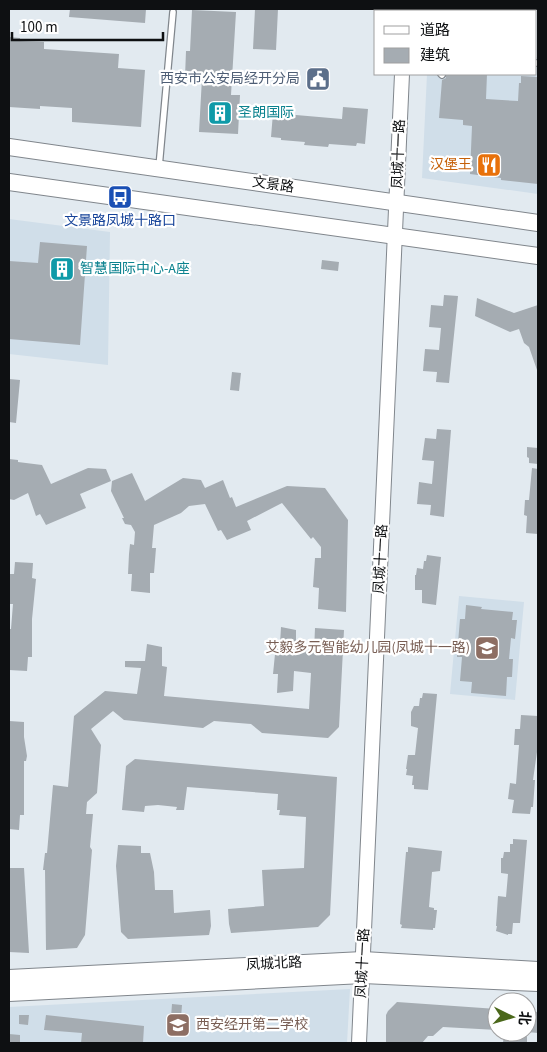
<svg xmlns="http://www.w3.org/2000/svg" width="547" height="1052" font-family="'Source Sans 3','Noto Sans SC',sans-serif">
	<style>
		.built { fill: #d0dee9 }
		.building { fill: #a5acb2 }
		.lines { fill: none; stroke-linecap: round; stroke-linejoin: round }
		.service-casing { stroke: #80868c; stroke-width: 8 }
		.tertiary-casing { stroke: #80868c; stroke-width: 16 }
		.secondary-casing { stroke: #80868c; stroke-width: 18 }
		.service { stroke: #fff; stroke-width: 5.5 }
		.tertiary { stroke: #fff; stroke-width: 14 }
		.secondary { stroke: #fff; stroke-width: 16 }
		.labels { text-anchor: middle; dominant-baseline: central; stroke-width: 4.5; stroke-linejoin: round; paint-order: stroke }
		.service-label { font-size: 14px; fill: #4e5e75; stroke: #fff; text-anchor: end }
		.culture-label { font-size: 14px; fill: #0d838f; stroke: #fff; text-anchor: start }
		.street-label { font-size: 14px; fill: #0e1012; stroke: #fff }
		.food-label { font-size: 14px; fill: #c56008; stroke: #fff; text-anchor: end }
		.transit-label { font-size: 14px; fill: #164399; stroke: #fff }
		.education-label { font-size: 14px; fill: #785e54; stroke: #fff; text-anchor: end }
	</style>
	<rect width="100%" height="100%" fill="#e2eaf0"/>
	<path class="built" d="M536,57L538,58V194L422,178L427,74H536Z
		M9,219L110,232L108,365L9,354Z
		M459,596L524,602L515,700L450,694Z
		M350,989L347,1043H9V1007Z"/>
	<path class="building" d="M70,9H146L145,23L69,17Z
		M255,9H278L276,50L253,49Z
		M192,10L236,12L231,95H240L238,134L199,132L202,78L185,77L186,51H190Z
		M9,37L20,38V41L44,42V49L119,54L118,68L145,70L141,127L72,122V108L40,106V109L9,107Z
		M446,74H487L486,99L518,101L519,83H521V76L538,77V184L501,180V178L470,174L472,126L463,125V120L439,118L442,80L446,78Z
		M343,107L368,109L365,144L357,143L356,146L329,144L328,147L304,145L305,142L281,140V138L271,137L273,113L342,119Z
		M40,242L87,246L80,345L9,339V261L38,263Z
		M322,260L339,262L338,271L321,269Z
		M444,295L458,296L449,383L436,382L437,372L423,371L425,349L439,350L441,328L429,327L431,305L443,306Z
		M477,298L514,313L538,305V370H537L529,347L524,343L519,329L510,332L475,316Z
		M232,372L241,373L239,391L230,390Z
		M9,379L20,380L16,423L9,422Z
		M437,429L451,430L444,517L430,515L431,505L417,504L419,482L432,484L434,461L422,460L425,438L436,439Z
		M527,447L538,448V464L529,463V458L527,457Z
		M9,459L18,460V462L42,465L51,484L88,468L106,469L111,481L80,494L86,508L46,525L40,514L36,516L28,493L14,500L9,499Z
		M532,468L538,469V534L526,533L527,516L524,515L525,500H529Z
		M132,473L145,501L183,478L201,480L205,488L223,480L230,498L232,497L236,507L287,486L325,488L348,520L346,612L318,609L319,588L313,587L315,558H321V547L313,537L311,539L282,503L247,521L251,530L227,540L221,530L218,531L205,504L189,506L181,513L154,525L152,548H156L154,573H150V593L131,591L132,574H128L129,554L130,544L134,545L135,532L131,525L125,524L122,518H124L111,491L112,481Z
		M427,555L441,557L436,605L422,603V590H415V575H416L417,568L423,569L424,561H426Z
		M15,562L33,563L32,578L36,579L32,619V657H28L27,671L9,670V629H11L13,604H9V574H14Z
		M466,605L482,607L481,609L513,612L512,620H517L515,639L511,638L509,659H513L512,677H507L506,696L471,693L472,682L460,681L462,657H457L458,643L460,619H465Z
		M281,627L296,630V649L314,651L315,628L344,630L339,727L328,738L262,733L251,724L214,721L203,728L124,720L113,711L91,729L101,745L97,793L87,802L86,814H93L90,847L92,850L85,935L77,948L46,950L45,870H43L45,853H47L53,785L68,787L74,716L105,691L137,694L141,668L125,667V661H145L147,644L162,647V666L167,667L164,696L309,709L311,673L294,671L293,691L277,693L278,674H273L276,644H280Z
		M423,693L437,694L428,790L414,789V785H412L413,776L406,775L407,769H406L408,755H415L418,728L411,726V712L414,706H419L420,698H422Z
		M521,715L538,716V745L533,780H535L533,807H531L530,814L512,813L514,800L508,799L510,783L516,784L519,745H514L515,729H520Z
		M9,721L24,722V737L27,756L26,761H24V815H20L19,830L9,829Z
		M135,759L337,777L330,915L318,927L231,933L229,924L228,909L264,906L262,870L304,868L306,817L279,815L280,810H277L278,794L187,787L184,810H176L177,807L158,805L145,806L144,812L122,810L126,766Z
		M513,839L527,840L520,923H513L512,934H508V935L496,931L497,926H496L498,896L506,897L508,874L501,873V858H503L504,852H510V844H513Z
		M118,845L141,846V853H150L154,872L155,890H173L174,913L210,910L211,926L209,935L128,939L121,932L116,866Z
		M408,847L442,851L440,871L432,872L429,907L434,908V910H437L435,928H433V930L401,928L402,925L400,924L406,852H408Z
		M9,868H24L29,953L9,952Z
		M397,1002L497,1009V1030L443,1027L433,1036H428L422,1043H386V1015L388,1011Z
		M172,1004L182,1005L181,1018L171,1017Z
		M527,1011L538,1012V1033L527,1032Z
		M19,1015H29L28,1025L19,1024Z
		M46,1015L144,1026L143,1043H81L82,1033L44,1030Z
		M504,1032H527V1043H503Z
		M9,1034L20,1035V1043H9Z"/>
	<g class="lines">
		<defs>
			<path id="service" d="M536,63H538
				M441,74L442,75
				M159,167L173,12"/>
			<path id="tertiary" d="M405,11V9
				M359,1043L402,74"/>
			<path id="secondary" d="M9,147L538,223
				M9,182L538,256
				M9,978L363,960L538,970
				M9,993L363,975L538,983"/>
		</defs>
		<use href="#service" class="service-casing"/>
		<use href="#tertiary" class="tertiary-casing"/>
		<use href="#secondary" class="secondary-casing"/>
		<use href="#service" class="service"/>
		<use href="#tertiary" class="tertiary"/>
		<use href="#secondary" class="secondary"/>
	</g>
	<defs>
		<symbol id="civic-square" viewBox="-11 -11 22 22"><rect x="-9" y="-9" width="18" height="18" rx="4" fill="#5c6f8a" stroke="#fff"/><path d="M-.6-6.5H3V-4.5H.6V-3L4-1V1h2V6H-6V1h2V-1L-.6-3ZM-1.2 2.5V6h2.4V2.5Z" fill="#fff"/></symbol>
		<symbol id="building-square" viewBox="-11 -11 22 22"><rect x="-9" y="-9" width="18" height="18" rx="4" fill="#0f9aa8" stroke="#fff"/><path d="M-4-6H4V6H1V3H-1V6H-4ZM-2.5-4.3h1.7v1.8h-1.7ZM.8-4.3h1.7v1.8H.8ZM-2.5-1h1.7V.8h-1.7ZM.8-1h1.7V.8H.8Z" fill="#fff"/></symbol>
		<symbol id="restaurant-square" viewBox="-11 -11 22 22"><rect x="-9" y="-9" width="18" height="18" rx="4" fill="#e8710a" stroke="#fff"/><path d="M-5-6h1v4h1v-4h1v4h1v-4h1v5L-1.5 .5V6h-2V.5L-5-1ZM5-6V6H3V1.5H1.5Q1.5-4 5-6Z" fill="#fff"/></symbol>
		<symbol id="bus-square" viewBox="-11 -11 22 22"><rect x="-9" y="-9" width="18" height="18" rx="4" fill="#1a4fb4" stroke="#fff"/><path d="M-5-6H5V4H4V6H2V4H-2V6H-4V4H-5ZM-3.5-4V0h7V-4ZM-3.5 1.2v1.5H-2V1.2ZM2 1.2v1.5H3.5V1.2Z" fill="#fff"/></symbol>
		<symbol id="school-square" viewBox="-11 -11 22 22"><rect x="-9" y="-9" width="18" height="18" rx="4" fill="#8d6e63" stroke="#fff"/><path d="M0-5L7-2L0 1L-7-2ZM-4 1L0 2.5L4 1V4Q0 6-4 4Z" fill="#fff"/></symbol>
	</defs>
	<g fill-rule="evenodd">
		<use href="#civic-square" x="304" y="65" width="28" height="28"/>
		<use href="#building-square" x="206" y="99" width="28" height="28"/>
		<use href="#restaurant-square" x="475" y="151" width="28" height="28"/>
		<use href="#bus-square" x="106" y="183" width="28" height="28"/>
		<use href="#building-square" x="48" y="255" width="28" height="28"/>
		<use href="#school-square" x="473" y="634" width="28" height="28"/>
		<use href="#school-square" x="164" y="1011" width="28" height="28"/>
	</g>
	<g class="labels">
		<g class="service-label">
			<text x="300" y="79">西安市公安局经开分局</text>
		</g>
		<g class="culture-label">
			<text x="238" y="113">圣朗国际</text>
			<text x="80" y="269">智慧国际中心-A座</text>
		</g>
		<g class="street-label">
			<text transform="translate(399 154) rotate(-88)">凤城十一路</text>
			<text transform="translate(273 185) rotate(8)">文景路</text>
			<text transform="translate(381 559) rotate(-87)">凤城十一路</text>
			<text transform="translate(363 963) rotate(-87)">凤城十一路</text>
			<text transform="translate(274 964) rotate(-3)">凤城北路</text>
		</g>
		<g class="food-label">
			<text x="472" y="165">汉堡王</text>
		</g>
		<g class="transit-label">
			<text x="120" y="221">文景路凤城十路口</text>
		</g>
		<g class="education-label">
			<text x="470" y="648">艾毅多元智能幼儿园(凤城十一路)</text>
			<text x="196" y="1025" text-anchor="start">西安经开第二学校</text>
		</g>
	</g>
	<rect width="547" height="1052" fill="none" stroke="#0e1012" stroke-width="20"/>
	<rect x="374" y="10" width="162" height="65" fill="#ffffff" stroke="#9f9fa0"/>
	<rect x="384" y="26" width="25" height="8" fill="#ffffff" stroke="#9f9fa0"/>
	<text x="420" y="35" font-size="15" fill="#0e1012">道路</text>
	<rect x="384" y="48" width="25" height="15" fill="#a5acb2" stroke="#9f9fa0"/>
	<text x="420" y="60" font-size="15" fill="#0e1012">建筑</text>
	<g transform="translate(512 1017) rotate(95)"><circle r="24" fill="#ffffff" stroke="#9f9fa0"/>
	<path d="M0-4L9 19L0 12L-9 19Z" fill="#4b681b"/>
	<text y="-8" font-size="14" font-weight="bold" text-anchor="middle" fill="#0e1012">北</text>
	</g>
	<path d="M12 32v8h151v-8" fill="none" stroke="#0e1012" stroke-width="2.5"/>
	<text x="20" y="32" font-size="15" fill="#0e1012" stroke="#ffffff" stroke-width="4" paint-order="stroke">100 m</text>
</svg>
